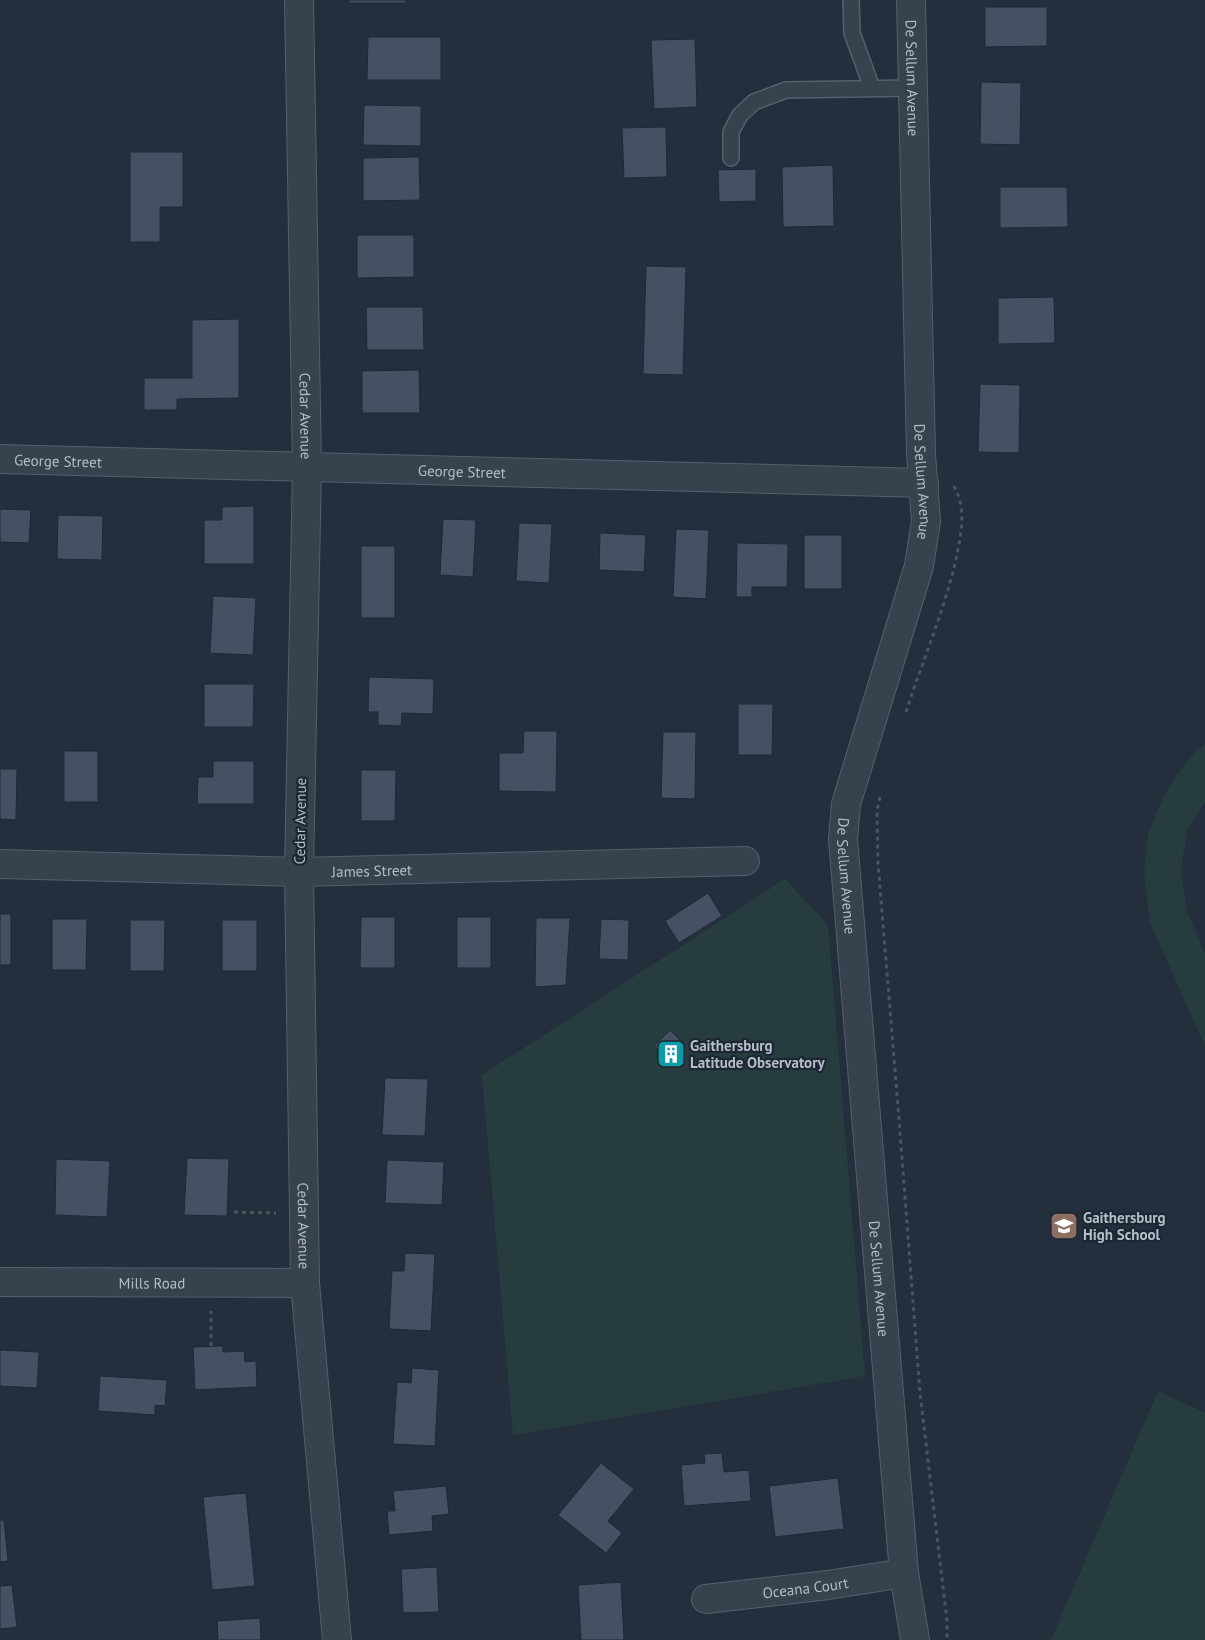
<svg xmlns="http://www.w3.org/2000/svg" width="1205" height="1640" font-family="'PT Sans',sans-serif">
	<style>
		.green { fill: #263c3f }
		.building { fill: #455162; stroke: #1f2835 }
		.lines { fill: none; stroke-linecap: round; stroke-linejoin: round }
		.lane-casing { stroke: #565f6c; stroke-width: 18 }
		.street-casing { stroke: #565f6c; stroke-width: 30 }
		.path { stroke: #44595c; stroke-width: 3; stroke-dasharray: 4 4; stroke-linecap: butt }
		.lane { stroke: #38414e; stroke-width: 15 }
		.street { stroke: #38414e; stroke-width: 28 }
		.labels { text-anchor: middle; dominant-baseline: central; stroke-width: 4.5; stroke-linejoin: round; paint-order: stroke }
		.street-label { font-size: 15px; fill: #b4bcc9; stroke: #1d2633 }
		.poi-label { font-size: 15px; font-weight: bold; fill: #b4bcc9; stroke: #1d2633; text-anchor: start }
	</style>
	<rect width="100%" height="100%" fill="#242f3e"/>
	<path class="green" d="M1205,744V802L1187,830L1181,869L1186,909L1205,954V1046L1150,922L1144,873L1148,834L1160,804L1174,778L1193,755Z
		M785,879L828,925L865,1376L513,1435L482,1075Z
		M1158,1391L1205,1413V1640H1051Z"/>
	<path class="building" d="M349,0H406V3H349Z
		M985,7H1047V46L985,47Z
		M368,37H441V80H367Z
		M695,39L697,107L654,109L651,40Z
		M981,82L1021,83L1020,145L980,144Z
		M364,105L421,106V146L363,145Z
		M666,127L667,177L624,178L622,128Z
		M130,152H183V207H160V242H130Z
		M419,157L420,200L363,201V158Z
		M833,165L834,226L783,227L782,167Z
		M756,169V201L719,202L718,170Z
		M1000,187H1067L1068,227L1000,228Z
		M357,235H414V277L357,278Z
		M646,266L686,267L683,375L643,374Z
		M1054,297L1055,343L998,344V298Z
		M366,307H423L424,350H367Z
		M239,319V398L177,399V410H144V378H192V320Z
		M419,370L420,413H362V371Z
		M980,384L1020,385L1019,453L978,452Z
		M254,506V564H204V520H222V507Z
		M0,509L31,510L29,543L0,542Z
		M58,515L103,516L102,560L57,559Z
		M443,519L476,520L473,577L440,575Z
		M519,523L552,524L549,583L516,581Z
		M676,529L709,530L706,599L673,597Z
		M600,533L646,535L644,572L599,570Z
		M804,535H842V589H804Z
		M737,543L788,544L787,587H752V597H736Z
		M361,546H395V618H361Z
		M213,596L256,598L253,655L210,653Z
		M369,677L434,679L433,714L402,713L401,726L378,725V712H368Z
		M204,684H254L253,727H204Z
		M738,704H773L772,755H738Z
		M524,731H557L556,792L499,791V753H523Z
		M663,732H696L695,799L661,798Z
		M64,751H98V802H64Z
		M213,761H254V804H197L198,777H213Z
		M0,769H17L16,820L0,819Z
		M361,770H396L395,821H361Z
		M708,893L722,916L679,943L665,921Z
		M0,914H11V965H0Z
		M361,917H395V968H360Z
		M457,917H491V968H457Z
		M536,918H570L566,985L535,987Z
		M52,919H87L86,970H52Z
		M601,919L629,920L628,960L599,959Z
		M130,920H165L164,971H130Z
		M222,920H257V971H222Z
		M670,1030L686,1046L671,1062L654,1046Z
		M385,1078L428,1079L425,1136L382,1135Z
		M187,1158L229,1159L227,1216L184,1215Z
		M56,1159L110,1161L107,1217L55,1215Z
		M387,1160L444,1162L442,1205L385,1203Z
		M405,1253L435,1254L431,1331L389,1329L392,1271H404Z
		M223,1346V1352L244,1351L245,1362L256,1361L257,1387L195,1390L193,1347Z
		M0,1350L39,1352L37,1388L0,1386Z
		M412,1368L439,1370L435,1446L393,1444L397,1382L411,1383Z
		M100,1376L167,1380L165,1406L155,1405V1415L98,1411Z
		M722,1453L724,1472L749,1470L751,1501L684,1506L681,1465L705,1463L704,1454Z
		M601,1463L634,1489L608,1521L622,1533L606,1553L558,1515Z
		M838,1478L844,1529L775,1537L769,1486Z
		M446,1486L449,1514L432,1516L433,1531L389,1535L387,1511H395L393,1491Z
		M246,1493L255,1586L212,1590L203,1497Z
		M0,1520H4L8,1561L0,1562Z
		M437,1567L439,1612L403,1613L401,1569Z
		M621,1582L624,1640H581L578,1585Z
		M12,1585L17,1627L0,1629V1586Z
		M260,1618L261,1640H218L217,1621Z"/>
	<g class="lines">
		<defs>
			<path id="lane" d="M851,0L852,33L872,88
				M731,158V132L740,115L754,102L786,90L913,88"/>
			<g id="street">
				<path id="s1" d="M299,0L307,467L299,872L305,1283L337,1640"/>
				<path id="s2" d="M911,0L921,454L926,521L919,566L846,804L843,839L904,1573L915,1640"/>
				<path id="s3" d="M0,459L924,483"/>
				<path id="s4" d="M0,864L299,872L745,861"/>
				<path id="s5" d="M0,1282L305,1283"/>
				<path id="s6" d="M706,1599L828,1585L904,1573"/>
			</g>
		</defs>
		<use href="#lane" class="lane-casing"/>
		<use href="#street" class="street-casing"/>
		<path class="path" d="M906,712C925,653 952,594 961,532C963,517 962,496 952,484
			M880,797L877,810L878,863L899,1119L920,1393L947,1621V1640
			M234,1212L276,1213
			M211,1346V1311"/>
		<use href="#lane" class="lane"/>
		<use href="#street" class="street"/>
	</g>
	<defs>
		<symbol id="building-square" viewBox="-11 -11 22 22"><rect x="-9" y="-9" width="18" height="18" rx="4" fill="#0f9aa8" stroke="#1d2633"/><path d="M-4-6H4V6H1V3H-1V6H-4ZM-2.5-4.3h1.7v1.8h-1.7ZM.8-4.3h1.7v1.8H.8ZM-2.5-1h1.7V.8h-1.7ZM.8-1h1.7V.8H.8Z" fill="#fff"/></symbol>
		<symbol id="school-square" viewBox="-11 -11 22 22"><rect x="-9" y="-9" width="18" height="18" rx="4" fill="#8d6e63" stroke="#1d2633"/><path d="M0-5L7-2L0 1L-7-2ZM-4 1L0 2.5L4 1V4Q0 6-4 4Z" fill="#fff"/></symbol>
	</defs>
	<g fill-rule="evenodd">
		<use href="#building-square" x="655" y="1038" width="32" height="32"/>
		<use href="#school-square" x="1048" y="1210" width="32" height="32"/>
	</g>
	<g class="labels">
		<g class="street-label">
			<text stroke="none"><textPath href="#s2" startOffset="78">De Sellum Avenue</textPath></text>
			<text stroke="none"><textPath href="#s1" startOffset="416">Cedar Avenue</textPath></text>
			<text stroke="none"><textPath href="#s3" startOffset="58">George Street</textPath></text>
			<text stroke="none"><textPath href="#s3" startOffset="462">George Street</textPath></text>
			<text stroke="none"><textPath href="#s2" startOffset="482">De Sellum Avenue</textPath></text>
			<text transform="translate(300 821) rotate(-89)">Cedar Avenue</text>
			<text stroke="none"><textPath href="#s4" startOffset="372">James Street</textPath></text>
			<text stroke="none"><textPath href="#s2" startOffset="888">De Sellum Avenue</textPath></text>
			<text stroke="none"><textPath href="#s1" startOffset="1226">Cedar Avenue</textPath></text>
			<text stroke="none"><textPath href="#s2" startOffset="1292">De Sellum Avenue</textPath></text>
			<text stroke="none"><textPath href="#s5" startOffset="152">Mills Road</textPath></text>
			<text stroke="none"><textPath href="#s6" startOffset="100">Oceana Court</textPath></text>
		</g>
		<g class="poi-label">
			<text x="690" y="1045">Gaithersburg<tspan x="690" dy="17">Latitude Observatory</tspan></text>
			<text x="1083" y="1217">Gaithersburg<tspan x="1083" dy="17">High School</tspan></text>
		</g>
	</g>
</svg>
